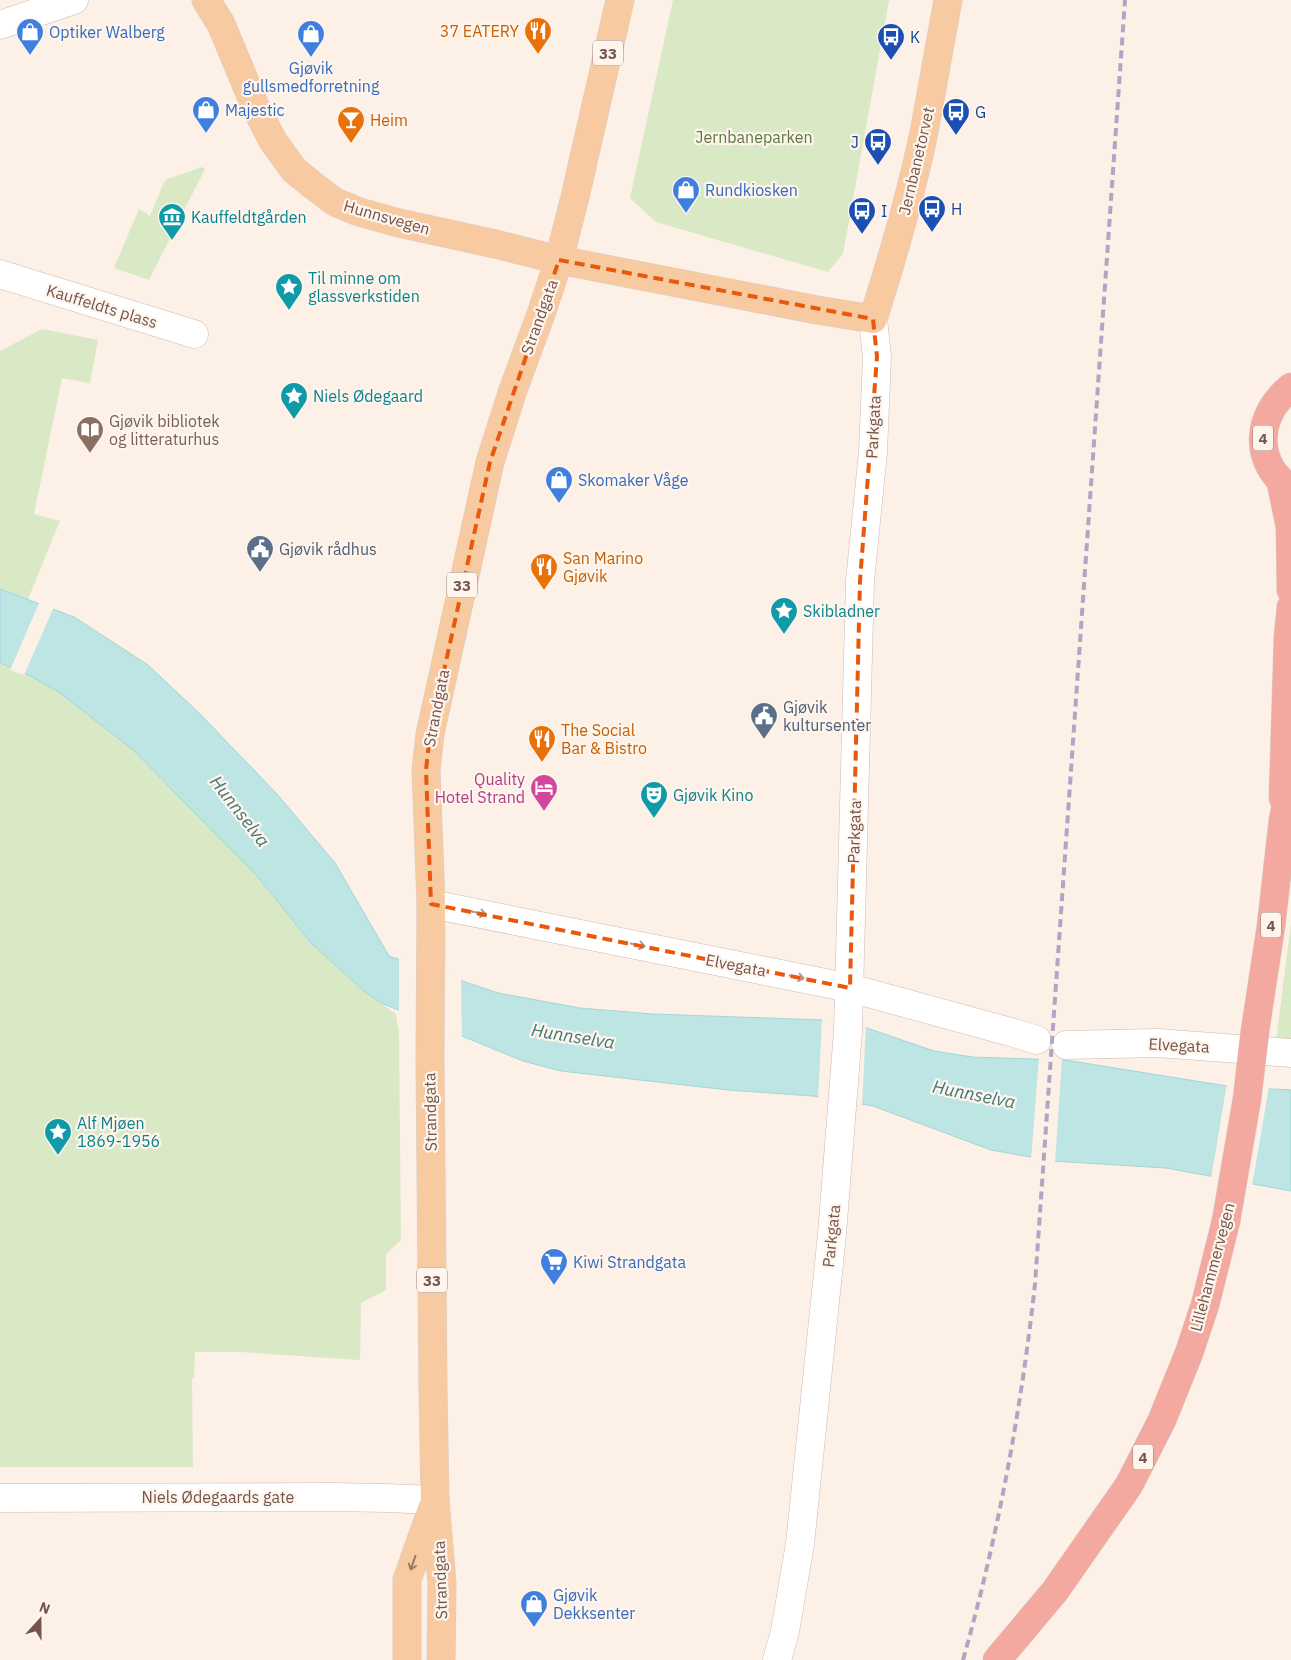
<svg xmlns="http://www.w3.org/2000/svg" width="1291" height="1660" font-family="'IBM Plex Sans',sans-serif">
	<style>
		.green { fill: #d9e9c5 }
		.water { fill: #bce5e4; stroke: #a2d6d6 }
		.pier { fill: #fcf0e7 }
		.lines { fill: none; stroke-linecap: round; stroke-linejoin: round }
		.minor-casing { stroke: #cfb9b0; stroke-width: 29 }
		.major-casing { stroke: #d8cfcd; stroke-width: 29 }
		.highway-casing { stroke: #d8cfcd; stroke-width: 29 }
		.minor { stroke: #fff; stroke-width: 28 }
		.major { stroke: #f7caa2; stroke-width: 28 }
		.highway { stroke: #f3a8a0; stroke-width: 28 }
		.rail { stroke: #b1a5c5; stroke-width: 4; stroke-dasharray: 8 5; stroke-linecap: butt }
		.highway-bridge-casing { stroke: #d8cfcd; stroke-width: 29; stroke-linecap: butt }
		.highway-bridge { stroke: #f3a8a0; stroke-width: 28 }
		.oneway { stroke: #ac9894 }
		.oneway2 { stroke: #9b7766 }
		.marked { fill: none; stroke: #e8590c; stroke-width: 4; stroke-dasharray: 10 6; stroke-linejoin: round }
		.labels { text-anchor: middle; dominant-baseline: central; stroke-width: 4.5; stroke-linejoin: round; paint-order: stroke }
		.shield { fill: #fef5ed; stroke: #9d847c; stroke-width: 1 }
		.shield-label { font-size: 15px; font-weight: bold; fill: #74544c }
		.food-label { font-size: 16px; fill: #c56008; stroke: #fef5ed; text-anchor: start }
		.shop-label { font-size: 16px; fill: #366cbe; stroke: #fef5ed; text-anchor: start }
		.transit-label { font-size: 16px; fill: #164399; stroke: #fef5ed; text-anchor: start }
		.park-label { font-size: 16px; fill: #5d7944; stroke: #fef5ed }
		.street-label { font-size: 16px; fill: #74544c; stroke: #fef5ed }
		.culture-label { font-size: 16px; fill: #0d838f; stroke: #fef5ed; text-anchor: start }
		.education-label { font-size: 16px; fill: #785e54; stroke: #fef5ed; text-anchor: start }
		.service-label { font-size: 16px; fill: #4e5e75; stroke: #fef5ed; text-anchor: start }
		.hotel-label { font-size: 16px; fill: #b23c85; stroke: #fef5ed; text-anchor: end }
		.water-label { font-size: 18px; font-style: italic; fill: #407878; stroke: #fef5ed }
	</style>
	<rect width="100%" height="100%" fill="#fcf0e7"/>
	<path class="green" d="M673,0H889L843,254L828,272L656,222L630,198Z
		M202,167L205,169L149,280L114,268L139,209L150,216L165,180Z
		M42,329L98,340L90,383L62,378L34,514L60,521L28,599L0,589V351Z
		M0,663L23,672L59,692L133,750L257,876L312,944L365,992L396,1014L399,1035L401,1240L386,1254V1290L361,1303L360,1360L240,1352H195L194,1378L192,1379L193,1467H0Z
		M1291,923V1041H1276Z"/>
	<path class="water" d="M0,589L74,617L148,665L200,714L277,794L335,863L389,956L498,993L580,1008L653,1014L823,1020L861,1026L934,1051L972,1057L1065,1060L1233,1087L1291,1090V1191L1166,1168L1053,1161L991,1150L873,1106L813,1096L728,1090L561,1071L523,1061L381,1003L365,992L312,944L257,876L133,750L59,692L23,672L0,663Z"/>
	<path class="pier" d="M40,601L54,607L24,675L10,670Z
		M399,957L461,978L462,1039L399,1013Z
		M822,1018L866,1025L862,1107L818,1100Z
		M1039,1057L1062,1058L1055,1164L1031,1160Z
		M1227,1083L1269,1087L1252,1186L1211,1179Z"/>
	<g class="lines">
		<defs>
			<path id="minor" d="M0,25L74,0
				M0,274L194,334
				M431,904L850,988L1014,1033L1037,1040
				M1066,1045L1158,1043L1291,1053
				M0,1498L334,1497L386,1498L435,1500
				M777,1660L785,1631L800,1544L832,1234L848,1031L860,581L873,452L877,357L873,319"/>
			<path id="major" d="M206,0L221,24L255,106L273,141L294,170L315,187L335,202L359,212L399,223L495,244L559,260L817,310L873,319C893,256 912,192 925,127C933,85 940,42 948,0
				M407,1660V1580L432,1509
				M441,1660L442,1583L435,1500L433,1389L430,1059L431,904L426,770L430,734L490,462L513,390L541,314L559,260L575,197L620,0"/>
			<path id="highway" d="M1291,387C1256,415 1252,462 1291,489
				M1281,483L1290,527L1291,590
				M1283,798L1288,637L1291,607
				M1255,1031L1271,926L1283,820L1291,779
				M997,1660L1055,1591L1129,1485L1162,1420L1189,1353L1205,1305L1226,1221"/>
		</defs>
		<use href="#minor" class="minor-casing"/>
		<use href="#major" class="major-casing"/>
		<use href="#highway" class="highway-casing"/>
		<use href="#minor" class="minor"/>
		<use href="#major" class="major"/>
		<use href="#highway" class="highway"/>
		<path class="rail" d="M963,1660C998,1536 1021,1411 1035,1284L1125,0"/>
		<defs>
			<path id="highway-bridge" d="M1226,1221L1247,1099L1255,1031"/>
		</defs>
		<use href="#highway-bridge" class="highway-bridge-casing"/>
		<use href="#highway-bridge" class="highway-bridge"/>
	</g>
	<defs><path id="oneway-shaft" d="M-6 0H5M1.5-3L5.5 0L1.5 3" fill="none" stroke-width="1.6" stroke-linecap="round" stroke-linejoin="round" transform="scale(1.25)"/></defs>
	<g class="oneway">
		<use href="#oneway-shaft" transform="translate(479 913) rotate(11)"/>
		<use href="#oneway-shaft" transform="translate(638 945) rotate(11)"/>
		<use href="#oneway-shaft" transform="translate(797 977) rotate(11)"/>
	</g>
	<use class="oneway2" href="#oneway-shaft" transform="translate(413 1563) rotate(109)"/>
	<path class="marked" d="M559,260L873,319L877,357L860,581L850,988L431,904L426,770L430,734L490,462Z"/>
	<defs>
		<symbol id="restaurant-pin" viewBox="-11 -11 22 30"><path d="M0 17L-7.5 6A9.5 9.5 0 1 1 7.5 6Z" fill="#e8710a" stroke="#fef5ed"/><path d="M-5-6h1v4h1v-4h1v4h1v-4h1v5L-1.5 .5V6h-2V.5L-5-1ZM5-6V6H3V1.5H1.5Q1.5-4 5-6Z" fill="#fff"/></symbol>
		<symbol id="shop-pin" viewBox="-11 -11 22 30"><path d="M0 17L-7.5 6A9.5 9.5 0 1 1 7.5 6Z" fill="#3f7fe0" stroke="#fef5ed"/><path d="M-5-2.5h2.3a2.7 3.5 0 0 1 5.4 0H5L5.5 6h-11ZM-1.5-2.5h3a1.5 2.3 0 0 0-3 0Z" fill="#fff"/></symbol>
		<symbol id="bus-pin" viewBox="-11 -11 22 30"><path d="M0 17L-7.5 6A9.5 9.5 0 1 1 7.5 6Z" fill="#1a4fb4" stroke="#fef5ed"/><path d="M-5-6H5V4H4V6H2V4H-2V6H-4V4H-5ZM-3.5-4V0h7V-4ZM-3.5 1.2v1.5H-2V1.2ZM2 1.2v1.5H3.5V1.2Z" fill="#fff"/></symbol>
		<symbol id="bar-pin" viewBox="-11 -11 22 30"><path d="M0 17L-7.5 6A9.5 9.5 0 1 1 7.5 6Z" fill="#e8710a" stroke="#fef5ed"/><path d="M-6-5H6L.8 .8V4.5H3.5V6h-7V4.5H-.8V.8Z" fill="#fff"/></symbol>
		<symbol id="museum-pin" viewBox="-11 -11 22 30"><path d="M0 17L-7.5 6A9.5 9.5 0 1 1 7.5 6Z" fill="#0f9aa8" stroke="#fef5ed"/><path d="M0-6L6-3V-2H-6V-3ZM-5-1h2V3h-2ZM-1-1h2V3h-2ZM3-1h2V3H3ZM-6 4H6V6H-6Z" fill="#fff"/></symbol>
		<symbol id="sight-pin" viewBox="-11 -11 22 30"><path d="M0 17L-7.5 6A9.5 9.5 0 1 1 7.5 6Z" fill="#0f9aa8" stroke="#fef5ed"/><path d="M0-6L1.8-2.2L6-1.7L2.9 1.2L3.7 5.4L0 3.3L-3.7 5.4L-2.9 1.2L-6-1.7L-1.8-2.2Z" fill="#fff"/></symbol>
		<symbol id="library-pin" viewBox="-11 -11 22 30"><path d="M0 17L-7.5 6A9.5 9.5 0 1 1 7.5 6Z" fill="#8d6e63" stroke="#fef5ed"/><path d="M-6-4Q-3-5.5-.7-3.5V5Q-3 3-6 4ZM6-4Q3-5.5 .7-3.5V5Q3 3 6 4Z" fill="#fff"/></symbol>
		<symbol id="civic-pin" viewBox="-11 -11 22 30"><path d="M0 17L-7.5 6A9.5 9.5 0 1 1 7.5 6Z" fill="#5c6f8a" stroke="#fef5ed"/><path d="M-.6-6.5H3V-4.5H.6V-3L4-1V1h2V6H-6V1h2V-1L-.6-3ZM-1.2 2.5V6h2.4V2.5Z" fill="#fff"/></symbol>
		<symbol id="hotel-pin" viewBox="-11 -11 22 30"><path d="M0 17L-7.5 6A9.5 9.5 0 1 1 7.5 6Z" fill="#d1479c" stroke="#fef5ed"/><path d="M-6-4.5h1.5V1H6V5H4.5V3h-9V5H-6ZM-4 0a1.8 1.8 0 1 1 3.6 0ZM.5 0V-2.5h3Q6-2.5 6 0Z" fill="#fff"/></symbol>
		<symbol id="theatre-pin" viewBox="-11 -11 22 30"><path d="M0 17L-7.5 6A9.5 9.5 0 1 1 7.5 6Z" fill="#0f9aa8" stroke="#fef5ed"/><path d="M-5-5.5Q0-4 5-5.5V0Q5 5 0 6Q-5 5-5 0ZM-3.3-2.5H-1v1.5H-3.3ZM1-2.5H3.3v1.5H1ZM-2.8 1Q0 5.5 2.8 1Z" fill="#fff"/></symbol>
		<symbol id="supermarket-pin" viewBox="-11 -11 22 30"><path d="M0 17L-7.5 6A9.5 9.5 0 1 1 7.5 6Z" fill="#3f7fe0" stroke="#fef5ed"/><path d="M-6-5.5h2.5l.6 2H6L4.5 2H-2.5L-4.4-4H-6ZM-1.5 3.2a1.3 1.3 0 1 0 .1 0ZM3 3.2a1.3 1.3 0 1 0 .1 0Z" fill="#fff"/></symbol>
	</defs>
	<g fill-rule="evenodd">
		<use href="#restaurant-pin" x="522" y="15" width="32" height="43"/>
		<use href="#shop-pin" x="14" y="16" width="32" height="43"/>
		<use href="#shop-pin" x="295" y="18" width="32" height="43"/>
		<use href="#bus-pin" x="875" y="21" width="32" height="43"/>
		<use href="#shop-pin" x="190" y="94" width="32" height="43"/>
		<use href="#bus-pin" x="940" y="96" width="32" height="43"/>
		<use href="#bar-pin" x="335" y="104" width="32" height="43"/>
		<use href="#bus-pin" x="862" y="126" width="32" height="43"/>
		<use href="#shop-pin" x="670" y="174" width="32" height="43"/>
		<use href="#bus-pin" x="916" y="193" width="32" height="43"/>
		<use href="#bus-pin" x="846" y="195" width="32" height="43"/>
		<use href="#museum-pin" x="156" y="201" width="32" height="43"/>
		<use href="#sight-pin" x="273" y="271" width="32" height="43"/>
		<use href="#sight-pin" x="278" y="380" width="32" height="43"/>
		<use href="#library-pin" x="74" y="414" width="32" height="43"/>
		<use href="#shop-pin" x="543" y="464" width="32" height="43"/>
		<use href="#civic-pin" x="244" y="533" width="32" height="43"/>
		<use href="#restaurant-pin" x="528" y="551" width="32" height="43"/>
		<use href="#sight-pin" x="768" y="595" width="32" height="43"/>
		<use href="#civic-pin" x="748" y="700" width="32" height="43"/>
		<use href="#restaurant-pin" x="526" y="723" width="32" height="43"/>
		<use href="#hotel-pin" x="528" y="772" width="32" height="43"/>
		<use href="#theatre-pin" x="638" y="779" width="32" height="43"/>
		<use href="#sight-pin" x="42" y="1116" width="32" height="43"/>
		<use href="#supermarket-pin" x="538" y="1246" width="32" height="43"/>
		<use href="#shop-pin" x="518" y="1588" width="32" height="43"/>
	</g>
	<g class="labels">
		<g class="shield">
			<rect x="593" y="40.5" width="30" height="25" rx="4"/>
			<rect x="1253" y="425.5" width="20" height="25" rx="4"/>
			<rect x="447" y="572.5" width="30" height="25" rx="4"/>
			<rect x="1261" y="912.5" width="20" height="25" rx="4"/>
			<rect x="417" y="1267.5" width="30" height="25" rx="4"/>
			<rect x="1133" y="1444.5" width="20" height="25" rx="4"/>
		</g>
		<g class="shield-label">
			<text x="608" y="53">33</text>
			<text x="1263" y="438">4</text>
			<text x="462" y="585">33</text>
			<text x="1271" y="925">4</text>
			<text x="432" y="1280">33</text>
			<text x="1143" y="1457">4</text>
		</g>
		<g class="food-label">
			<text x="519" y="31" text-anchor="end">37 EATERY</text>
			<text x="370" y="120">Heim</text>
			<text x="563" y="558">San Marino<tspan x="563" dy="18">Gjøvik</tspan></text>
			<text x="561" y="730">The Social<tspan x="561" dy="18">Bar &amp; Bistro</tspan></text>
		</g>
		<g class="shop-label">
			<text x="49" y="32">Optiker Walberg</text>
			<text x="311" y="68" text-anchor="middle">Gjøvik<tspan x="311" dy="18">gullsmedforretning</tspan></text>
			<text x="225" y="110">Majestic</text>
			<text x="705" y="190">Rundkiosken</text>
			<text x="578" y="480">Skomaker Våge</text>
			<text x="573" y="1262">Kiwi Strandgata</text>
			<text x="553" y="1595">Gjøvik<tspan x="553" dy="18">Dekksenter</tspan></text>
		</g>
		<g class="transit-label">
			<text x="910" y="37">K</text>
			<text x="975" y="112">G</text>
			<text x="859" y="142" text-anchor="end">J</text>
			<text x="951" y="209">H</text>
			<text x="881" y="211">I</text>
		</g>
		<g class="park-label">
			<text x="754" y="137">Jernbaneparken</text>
		</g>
		<g class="street-label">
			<text transform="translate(916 161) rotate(-77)">Jernbanetorvet</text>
			<text transform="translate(387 217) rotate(16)">Hunnsvegen</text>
			<text transform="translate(102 306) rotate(17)">Kauffeldts plass</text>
			<text transform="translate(539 317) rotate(-70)">Strandgata</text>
			<text transform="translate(873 427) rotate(-87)">Parkgata</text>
			<text transform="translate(436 708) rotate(-79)">Strandgata</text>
			<text transform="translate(854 832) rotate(-88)">Parkgata</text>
			<text transform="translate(736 965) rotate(11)">Elvegata</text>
			<text transform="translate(1179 1045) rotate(3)">Elvegata</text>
			<text transform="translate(430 1112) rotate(-91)">Strandgata</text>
			<text transform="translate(831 1236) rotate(-84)">Parkgata</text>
			<text transform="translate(1212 1267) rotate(-75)">Lillehammervegen</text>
			<text x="218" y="1497">Niels Ødegaards gate</text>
			<text transform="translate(440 1580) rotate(-92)">Strandgata</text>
		</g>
		<g class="culture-label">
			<text x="191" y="217">Kauffeldtgården</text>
			<text x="308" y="278">Til minne om<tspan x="308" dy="18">glassverkstiden</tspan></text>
			<text x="313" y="396">Niels Ødegaard</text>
			<text x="803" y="611">Skibladner</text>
			<text x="673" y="795">Gjøvik Kino</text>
			<text x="77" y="1123">Alf Mjøen<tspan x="77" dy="18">1869-1956</tspan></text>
		</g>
		<g class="education-label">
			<text x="109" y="421">Gjøvik bibliotek<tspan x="109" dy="18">og litteraturhus</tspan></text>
		</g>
		<g class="service-label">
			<text x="279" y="549">Gjøvik rådhus</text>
			<text x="783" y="707">Gjøvik<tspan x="783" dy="18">kultursenter</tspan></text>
		</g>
		<g class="hotel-label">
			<text x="525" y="779">Quality<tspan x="525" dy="18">Hotel Strand</tspan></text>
		</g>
		<g class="water-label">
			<text transform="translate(240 811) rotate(52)">Hunnselva</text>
			<text transform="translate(573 1036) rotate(9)">Hunnselva</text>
			<text transform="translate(974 1094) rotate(11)">Hunnselva</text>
		</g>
	</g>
	<g transform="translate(40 1620) rotate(21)" stroke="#fef5ed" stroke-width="4" paint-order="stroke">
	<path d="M0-4L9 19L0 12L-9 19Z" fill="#74544c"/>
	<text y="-8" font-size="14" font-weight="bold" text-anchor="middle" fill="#74544c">N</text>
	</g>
</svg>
